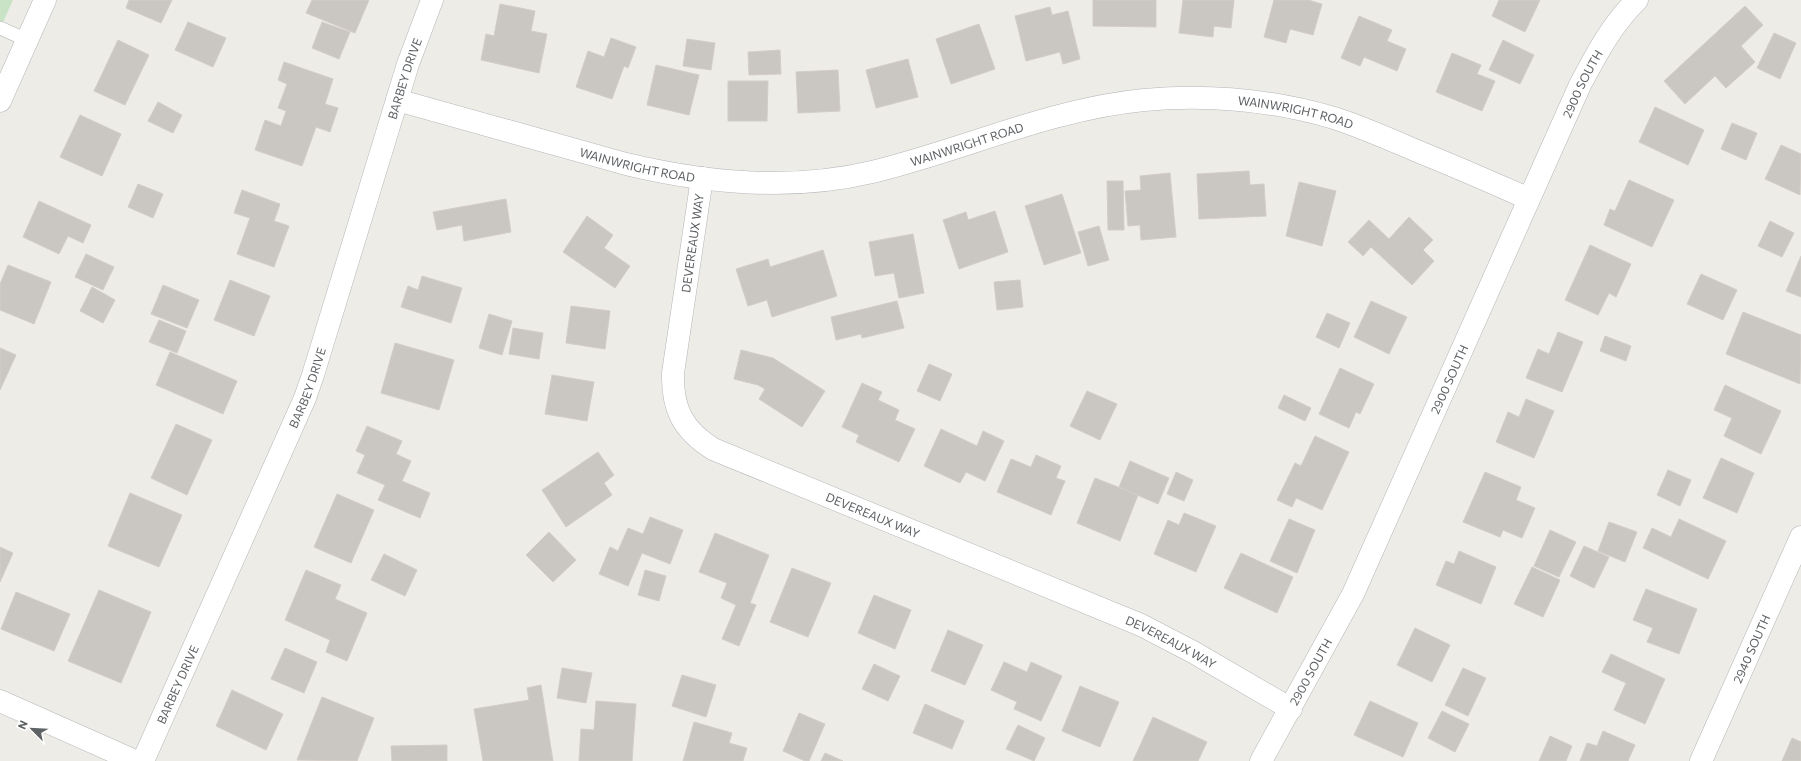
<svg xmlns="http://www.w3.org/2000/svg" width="1801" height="761" font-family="Commissioner,sans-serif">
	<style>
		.green { fill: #c9e3c6 }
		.building { fill: #cac7c3; stroke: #d2cdc5 }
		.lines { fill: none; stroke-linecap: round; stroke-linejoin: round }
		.lane-casing { stroke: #b3b6b9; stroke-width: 14 }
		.street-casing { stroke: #b3b6b9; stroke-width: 23 }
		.secondary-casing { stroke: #b2b6b9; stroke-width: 23 }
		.lane { stroke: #fff; stroke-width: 13 }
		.street { stroke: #fff; stroke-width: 22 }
		.secondary { stroke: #fff; stroke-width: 22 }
		.labels { text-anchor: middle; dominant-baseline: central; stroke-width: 3; stroke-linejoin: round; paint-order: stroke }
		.street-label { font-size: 12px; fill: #5e6265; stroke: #fff }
	</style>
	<rect width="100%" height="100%" fill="#eeece6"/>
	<path class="green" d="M0,0H13L0,29Z"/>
	<path class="building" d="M129,0H172L161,23L126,8Z
		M312,0H369L355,33L306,13Z
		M1093,0H1156V27L1093,26Z
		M1183,0H1234L1231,28L1214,26L1213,37L1179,33Z
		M1274,0H1308L1322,4L1313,35L1290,29L1286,43L1264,37Z
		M1499,0H1540L1525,32L1492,16Z
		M500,4L535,11L531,31L547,34L539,73L481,60L486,34L494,36Z
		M1745,6L1763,25L1741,46L1755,62L1726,88L1715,76L1685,104L1664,81Z
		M1050,7L1052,15L1068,11L1080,59L1063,64L1060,52L1026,61L1015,16Z
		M1359,16L1392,30L1387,41L1406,49L1397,71L1364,57L1360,66L1341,58Z
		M188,22L226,38L213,67L175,50Z
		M322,22L350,32L339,59L312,48Z
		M979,24L995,69L951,84L936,39Z
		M1774,33L1796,43L1780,79L1757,68Z
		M611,38L636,47L628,68L624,66L612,99L576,87L588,51L604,57Z
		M687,39L715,43L711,70L683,66Z
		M118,40L149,55L125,105L94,91Z
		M1503,40L1534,55L1520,84L1489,70Z
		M780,50L781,74L749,75L748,52Z
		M1452,53L1481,65L1477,74L1495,81L1482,111L1436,92Z
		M908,59L918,97L876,108L866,70Z
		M284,62L333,79L325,104L338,108L330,132L316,127L302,166L255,150L265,120L281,126L286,111L278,108L287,84L278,80Z
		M656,65L699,75L689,115L647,105Z
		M838,70L840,111L798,113L796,72Z
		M728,81H768L767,121H728Z
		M158,102L182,115L173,133L148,121Z
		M1655,107L1704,130L1688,165L1639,142Z
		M80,115L121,134L102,176L60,157Z
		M1732,123L1757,133L1746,160L1721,149Z
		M1781,145L1801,154L1800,195L1765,179Z
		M1249,171L1250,185L1264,184L1266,216L1199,219L1197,174Z
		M1170,173L1176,237L1141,240L1140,225L1128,226L1125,191L1141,190L1140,176Z
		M1629,180L1674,200L1652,247L1604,225L1610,209L1615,211Z
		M1107,181H1123L1124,230H1108Z
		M1299,182L1336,191L1322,246L1286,236Z
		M138,184L163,194L153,218L128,207Z
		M242,190L280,204L274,221L289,226L274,267L237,254L250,218L234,213Z
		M1062,194L1081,253L1044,265L1025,206Z
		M506,199L511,232L464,241L462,225L437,230L433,212Z
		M39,201L91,225L83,243L68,236L59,254L23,237Z
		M995,211L1008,252L959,269L943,220L966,212L968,220Z
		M587,216L613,235L604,248L630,266L615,288L563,252Z
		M1409,217L1433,240L1423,250L1434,261L1412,285L1371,247L1363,256L1348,242L1369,220L1389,239Z
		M1770,221L1794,233L1782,257L1758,246Z
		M1099,226L1109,260L1088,266L1078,232Z
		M913,234L924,293L899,298L894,273L875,276L869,242Z
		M1590,245L1631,264L1616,297L1609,293L1598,315L1565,300Z
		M823,250L837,296L772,317L767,300L748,306L736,269L768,259L770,267Z
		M86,254L114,267L103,290L75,277Z
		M1801,256V297L1786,291Z
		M8,265L51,282L34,324L0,310V284Z
		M1701,274L1737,290L1723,320L1687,304Z
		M422,276L462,288L451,323L401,307L408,286L418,290Z
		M230,280L270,296L254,336L214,320Z
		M1020,280L1023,307L997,310L994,282Z
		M163,285L199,300L187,328L151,314Z
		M92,287L115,300L103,323L80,311Z
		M897,301L904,328L862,338L861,334L836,340L831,317Z
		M1371,301L1407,317L1389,354L1354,337Z
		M571,306L610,311L605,349L566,343Z
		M1743,312L1801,335L1800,384L1726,354Z
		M1327,313L1350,323L1339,348L1316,337Z
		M489,314L512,321L502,355L479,348Z
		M159,320L186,331L177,353L149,342Z
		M513,328L543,333L539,359L509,354Z
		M1558,332L1583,342L1562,392L1526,378L1538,349L1549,354Z
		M1605,336L1631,346L1626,361L1600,351Z
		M395,343L454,360L439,410L381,393Z
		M0,348L16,355L0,390Z
		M741,350L773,358L825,391L802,427L759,399L765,389L758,385L734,379Z
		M170,352L237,381L223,414L156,385Z
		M929,364L952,374L940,401L917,391Z
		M1340,368L1374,384L1360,414L1356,412L1349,428L1319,414Z
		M552,375L594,382L587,421L545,414Z
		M862,383L882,392L878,400L899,410L895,420L915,429L899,462L856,442L859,435L842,427Z
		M1725,385L1781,411L1761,454L1724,436L1732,418L1714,410Z
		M1087,391L1117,404L1100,440L1070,426Z
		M1284,395L1311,408L1305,421L1278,408Z
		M1526,399L1554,411L1534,458L1496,442L1508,412L1519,417Z
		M176,424L212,440L187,495L151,478Z
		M367,426L402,441L396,454L411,461L402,481L430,493L420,518L378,500L385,485L357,473L365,455L356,451Z
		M941,429L977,446L983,431L1004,441L985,481L966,472L960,483L924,466Z
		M1315,436L1349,452L1322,510L1296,498L1292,507L1277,500L1295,463L1301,466Z
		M598,452L614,475L604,483L612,495L566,527L542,490Z
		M1036,455L1061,466L1056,478L1065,481L1051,515L997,492L1011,459L1031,467Z
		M1721,458L1754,473L1737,513L1703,498Z
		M1130,461L1169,478L1158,504L1119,487Z
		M1668,470L1691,480L1680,506L1657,495Z
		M1176,472L1193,480L1184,501L1167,494Z
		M1485,472L1521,487L1516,500L1535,508L1522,538L1503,530L1500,537L1463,522Z
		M1095,478L1138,495L1120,541L1077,523Z
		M130,493L182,515L159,567L108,546Z
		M337,494L374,510L351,563L314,547Z
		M1184,513L1216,526L1196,572L1154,554L1168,520L1179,525Z
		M650,517L683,530L670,564L642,553L628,586L599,574L610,547L618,551L628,528L643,534Z
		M1289,519L1315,530L1297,573L1270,561Z
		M1679,519L1726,541L1708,579L1643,548L1652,528L1671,537Z
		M1609,522L1637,532L1625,562L1598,551Z
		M1550,530L1576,542L1559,577L1534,566Z
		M549,532L576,560L553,582L526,555Z
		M715,533L769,555L750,603L756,605L739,646L722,639L736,605L721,598L727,583L699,572Z
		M1584,546L1609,557L1594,588L1570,576Z
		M0,547L13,553L0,582Z
		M1459,551L1496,567L1481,604L1436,585L1446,561L1454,564Z
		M1241,553L1293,577L1277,613L1224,588Z
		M384,554L417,570L405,596L371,580Z
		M1532,567L1560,580L1543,617L1514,604Z
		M792,568L831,583L808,637L770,622Z
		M306,570L341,585L335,599L367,613L347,661L326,652L330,640L285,620Z
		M645,570L666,576L659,601L638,595Z
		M1646,589L1697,609L1679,654L1647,642L1653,628L1633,620Z
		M99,590L151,612L121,683L68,661Z
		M16,592L70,614L54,651L1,629Z
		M874,595L911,610L895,649L858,633Z
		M1415,628L1450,645L1432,682L1397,665Z
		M948,630L983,645L965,685L931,671Z
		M285,648L317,662L304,693L271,679Z
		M1611,654L1665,679L1645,724L1614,710L1626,683L1602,672Z
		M1004,662L1027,672L1031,662L1062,676L1041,721L1014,709L1017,702L991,690Z
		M874,664L900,676L888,701L862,689Z
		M562,668L592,673L586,703L557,698Z
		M1463,668L1486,678L1468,716L1445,705Z
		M682,675L716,685L706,717L672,706Z
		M541,685L553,761H483L474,709L529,700L527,688Z
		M1080,686L1119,702L1100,747L1062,731Z
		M232,690L283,714L266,750L216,726Z
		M322,697L374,718L357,761L297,760Z
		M596,701L636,704L632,761H579L581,729L594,730Z
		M1370,701L1418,723L1403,757L1354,735Z
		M925,704L964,721L952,749L913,733Z
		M1442,711L1469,724L1455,752L1428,738Z
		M799,713L825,724L809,761H805L783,751Z
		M1153,717L1207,742L1198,761H1133Z
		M694,722L732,733L729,743L747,748L743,761H683Z
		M1018,725L1045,738L1034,761L1006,749Z
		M1603,731L1635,745L1628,761H1580L1587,743L1597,746Z
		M1550,736L1572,746L1566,761H1539Z
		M1792,738L1801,742V761H1782Z
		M447,745V761H392L391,746Z
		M825,753L843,761H821Z"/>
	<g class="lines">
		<defs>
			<path id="lane" d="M0,28L27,40"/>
			<g id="street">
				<path id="s1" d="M397,100L626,164C705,183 792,191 872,172C963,150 1050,109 1144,100C1207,94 1272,100 1334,118C1362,127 1389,139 1417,151C1454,166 1491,182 1529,199"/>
				<path id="s2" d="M702,178L673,373C672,409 683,430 713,449L1141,625L1193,652L1291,709"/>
				<path d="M0,701L135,761"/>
				<path id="s3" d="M143,761L305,398L313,375L408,64L432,0"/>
				<path id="s4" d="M1261,761L1353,594L1580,85C1596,55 1612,24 1637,0"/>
				<path id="s5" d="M1701,761L1801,537"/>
			</g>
			<path id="secondary" d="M0,101L45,0"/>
		</defs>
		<use href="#lane" class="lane-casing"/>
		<use href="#street" class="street-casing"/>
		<use href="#secondary" class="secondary-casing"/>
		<use href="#lane" class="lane"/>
		<use href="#street" class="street"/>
		<use href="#secondary" class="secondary"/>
	</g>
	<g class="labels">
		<g class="street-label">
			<text stroke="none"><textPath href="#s3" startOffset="732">BARBEY DRIVE</textPath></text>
			<text stroke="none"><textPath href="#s4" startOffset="750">2900 SOUTH</textPath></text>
			<text stroke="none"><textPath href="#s1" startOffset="921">WAINWRIGHT ROAD</textPath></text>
			<text stroke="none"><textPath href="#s1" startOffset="585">WAINWRIGHT ROAD</textPath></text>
			<text stroke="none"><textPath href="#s1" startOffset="249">WAINWRIGHT ROAD</textPath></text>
			<text transform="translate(692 243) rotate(-82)">DEVEREAUX WAY</text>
			<text stroke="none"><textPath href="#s4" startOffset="426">2900 SOUTH</textPath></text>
			<text stroke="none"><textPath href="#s3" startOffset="408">BARBEY DRIVE</textPath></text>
			<text stroke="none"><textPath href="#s2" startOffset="461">DEVEREAUX WAY</textPath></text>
			<text stroke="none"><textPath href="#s2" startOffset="785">DEVEREAUX WAY</textPath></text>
			<text stroke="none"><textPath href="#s5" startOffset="123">2940 SOUTH</textPath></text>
			<text stroke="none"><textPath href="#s4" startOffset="102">2900 SOUTH</textPath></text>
			<text stroke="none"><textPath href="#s3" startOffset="84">BARBEY DRIVE</textPath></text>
		</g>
	</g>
	<g transform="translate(32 729) rotate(294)" stroke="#ffffff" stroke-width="3" paint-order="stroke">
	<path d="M0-3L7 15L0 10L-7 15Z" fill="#5e6265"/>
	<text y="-6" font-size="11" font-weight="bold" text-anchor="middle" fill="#5e6265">N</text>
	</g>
</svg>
